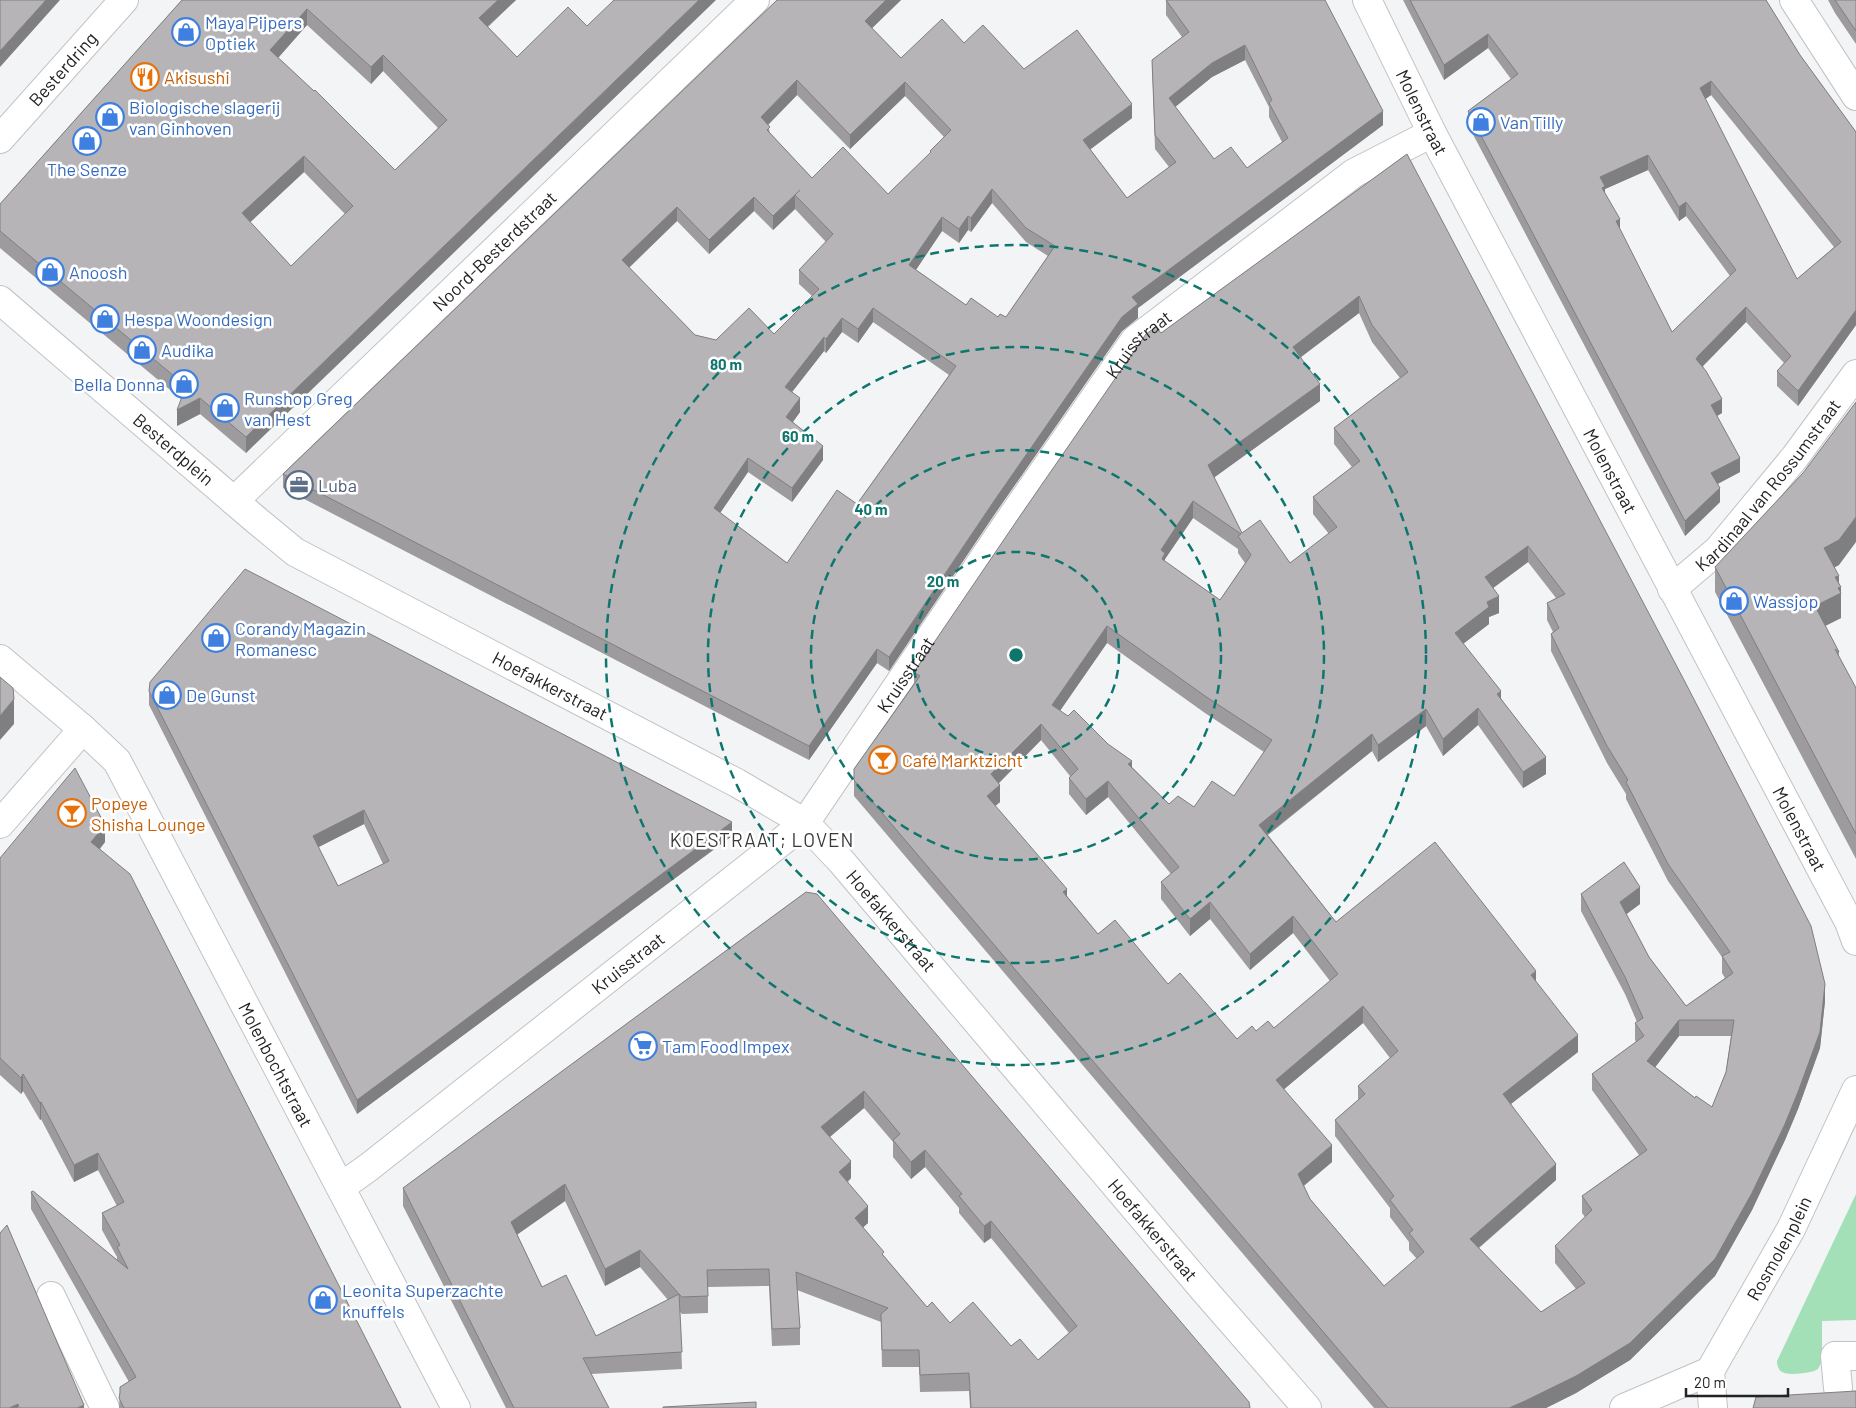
<svg xmlns="http://www.w3.org/2000/svg" width="1856" height="1408" font-family="Barlow,sans-serif">
	<style>
		.green { fill: #a3dfb7 }
		.lines { fill: none; stroke-linecap: round; stroke-linejoin: round }
		.minor-casing { stroke: #c0c2c4; stroke-width: 30 }
		.minor { stroke: #fff; stroke-width: 28 }
		.wall { fill: #9d9b9d; fill-rule: evenodd }
		.shaded-wall { fill: #7f7e80 }
		.building { fill: #b6b4b7; stroke: #7f7e80; fill-rule: evenodd }
		.ring { fill: none; stroke: #0f766e; stroke-width: 2.5; stroke-dasharray: 9 6 }
		.labels { text-anchor: middle; dominant-baseline: central; stroke-width: 5; stroke-linejoin: round; paint-order: stroke }
		.shop-label { font-size: 18px; fill: #366cbe; stroke: #fff; text-anchor: start }
		.street-label { font-size: 18px; fill: #232324; stroke: #fff }
		.food-label { font-size: 18px; fill: #c56008; stroke: #fff; text-anchor: start }
		.service-label { font-size: 18px; fill: #4e5e75; stroke: #fff; text-anchor: start }
		.neighbourhood-label { font-size: 19px; letter-spacing: 1px; fill: #38393b; stroke: #fff }
		.centre { fill: #0f766e; stroke: #fff; stroke-width: 2.5 }
		.ring-label { font-size: 15px; text-anchor: middle; font-weight: bold; fill: #0f766e; stroke: #fff; stroke-width: 5; stroke-linejoin: round; paint-order: stroke }
	</style>
	<rect width="100%" height="100%" fill="#f2f4f6"/>
	<path class="green" d="M1856,1194V1320L1822,1321V1361L1818,1369C1813,1373 1788,1376 1782,1372C1778,1369 1777,1365 1777,1361Z"/>
	<g class="lines">
		<defs>
			<g id="minor">
				<path id="s1" d="M1367,0L1432,133L1849,922L1856,941"/>
				<path d="M1794,0L1856,96"/>
				<path id="s2" d="M0,139L124,0"/>
				<path id="s3" d="M0,300L255,519L295,552L737,783L805,823L841,861L1204,1290L1307,1408"/>
				<path id="s4" d="M234,501L755,0"/>
				<path id="s5" d="M1672,589L1718,550L1795,457L1856,374"/>
				<path id="s6" d="M0,659L83,729L117,761L456,1408"/>
				<path d="M0,824L83,729"/>
				<path id="s7" d="M341,1187L369,1167L805,823L1007,524L1135,340L1354,173L1432,133"/>
				<path d="M51,1296L105,1408"/>
				<path d="M1838,1388L1835,1356H1856"/>
				<path d="M1624,1408L1710,1371"/>
				<path id="s8" d="M1713,1408L1710,1371L1791,1229L1856,1090"/>
			</g>
		</defs>
		<use href="#minor" class="minor-casing"/>
		<use href="#minor" class="minor"/>
	</g>
	<path class="wall" d="M182,0H516L488,27L517,57L246,453L200,414L177,426L181,399L0,248V204ZM307,25L371,84L383,71L438,128L395,170L278,58ZM304,172L345,214L291,266L250,222Z
		M777,0H901L872,28L901,58L964,43L1132,118L1090,149L1127,198L1169,167L1155,149L1152,60L1182,37L1166,15V0L1383,125L1138,308V318L1122,331L994,515L889,671L877,663L809,760L283,488V474ZM1245,60L1269,107V117L1282,142L1247,168L1214,159L1175,107L1212,77ZM797,95L850,149L905,96L944,137L930,151V154L888,194L812,178L770,133L768,125ZM992,203L1026,242L1048,256L1006,317H998L966,305L916,270L942,231L959,243L968,230L971,232ZM795,209L826,242L799,270V284L812,296L774,334L716,340L695,335L629,268L677,221L709,254L754,211L773,230ZM873,322L949,375L857,504L787,563L720,513L748,472L792,502L823,460L793,422L800,412L792,392L824,351L826,353L842,332L858,343Z
		M1403,0H1766L1800,55L1856,132V325L1798,406L1777,386V371L1784,363L1746,322L1703,366L1722,413L1717,416L1740,472L1718,484L1720,502L1685,536L1468,125V111L1511,79L1488,48L1444,80ZM1711,95L1834,247L1797,279L1705,99ZM1648,170L1679,221L1686,216L1730,276L1672,332L1620,230L1605,193V189Z
		M1828,0H1856V44L1835,13Z
		M1407,154L1825,1001L1820,1048L1798,1109L1785,1140L1752,1210L1715,1276L1630,1360L1576,1393L1546,1408H1374L854,796V769L914,683V672L1161,333ZM1359,313L1372,342L1400,378L1334,428V444L1352,467L1313,497V514L1329,534L1290,563L1242,533L1214,477L1320,401L1301,357ZM1193,518L1238,549V553L1245,563L1220,600L1165,562V559ZM1528,562L1556,598L1547,603V620L1553,632L1551,634V651L1607,763L1626,794V799L1668,881L1722,957V973L1725,978L1686,1006L1649,957L1626,914L1640,904L1581,894V911L1625,994L1637,1022L1635,1023V1040L1636,1042L1592,1074V1090L1639,1155L1582,1196V1213L1585,1217L1555,1246V1263L1576,1289L1541,1312L1479,1248L1556,1180L1511,1104L1578,1052L1536,981L1336,922L1268,835L1372,751L1378,762L1426,726L1443,756L1478,725L1523,788L1546,774L1501,698L1463,644L1489,624V617L1499,613L1493,588ZM1107,643L1205,713L1264,752L1234,796L1194,807L1169,804L1132,767L1060,711ZM1041,740L1070,776L1069,778V794L1086,815L1108,797L1171,874L1161,882V899L1190,936L1210,919L1250,970L1293,933L1330,981L1274,1028L1256,1031L1237,1039L1168,984L1098,934L1067,896L995,806L1000,802L999,783ZM1363,1023L1390,1058L1358,1086V1100L1335,1120V1136L1390,1208V1217L1409,1242V1250L1417,1259L1384,1286L1310,1199L1304,1186L1332,1162L1284,1089ZM1679,1036H1731L1726,1072L1712,1107L1695,1098L1655,1067Z
		M1803,473L1839,565L1834,567L1839,583L1841,612V618L1825,626L1839,652V657L1856,688V859L1715,592V567Z
		M149,691L732,836L357,1114L149,705ZM364,824L383,864L338,886L318,847Z
		M105,842L100,849L401,1408H119L120,1387L129,1382L31,1209V1192L117,1260V1257L102,1230V1213L117,1206L98,1170L74,1182L41,1119L40,1120L23,1091L21,1094L0,1075V858Z
		M806,892L1250,1408H970L969,1391L920,1392L919,1367H882L881,1322L797,1290L800,1328V1345L772,1346L769,1286L708,1287V1313L682,1314L680,1312L682,1369L591,1374L609,1408H506L403,1206V1188ZM864,1108L893,1142V1157L911,1179L925,1167L959,1208V1213L984,1243L991,1238L1069,1333L1038,1360L1011,1346L950,1323L927,1307L884,1256L863,1227L868,1223L848,1182L851,1178L830,1137ZM565,1201L605,1286L640,1267L668,1300L596,1336L542,1287L517,1234Z"/>
	<path class="shaded-wall" d="M46,0H60L0,67V51Z
		M498,0H516L479,34V18Z
		M699,0H716L246,453V437Z
		M886,0H901L865,35V21Z
		M307,9V25L270,67V50Z
		M1488,34V48L1444,80V65Z
		M1245,45V60L1212,77L1169,112V98L1212,63Z
		M383,55V71L371,84V67Z
		M797,80V95L761,132V117Z
		M1711,81V95L1700,103V88Z
		M905,82V96L850,149V135Z
		M1132,104V118L1083,155V140Z
		M1383,111V125L1138,308V318L1122,331L994,515L889,671V657L1132,297Z
		M1648,155V170L1605,189V201L1600,177Z
		M304,156V172L242,230V213Z
		M992,189V203L971,232V218Z
		M795,195V209L773,230V216Z
		M754,197V211L709,254V240Z
		M1686,202V216L1679,221V207Z
		M677,207V221L622,274V260Z
		M968,216V230L959,243V229Z
		M942,217V231L909,280V265Z
		M1620,219V234L1616,221Z
		M1359,296V313L1293,363V347Z
		M1746,307V322L1698,371L1696,359L1698,356Z
		M873,308V322L858,343V329Z
		M1856,310V325L1798,406V391Z
		M842,318V332L826,353V339Z
		M824,337V351L785,401V387Z
		M1320,384V401L1208,482V465Z
		M200,398V414L177,426V410Z
		M800,398V412L786,431V417Z
		M1722,399V413L1711,419V405Z
		M823,446V460L792,502V488Z
		M748,458V472L714,522V508Z
		M1740,458V472L1711,487V473Z
		M1720,488V502L1685,536V521Z
		M1193,501V518L1165,559V570L1162,576L1161,550Z
		M1856,517V542L1839,565L1824,573V548Z
		M1528,546V562L1485,594V577Z
		M1839,576V588L1841,587V618L1815,631V606L1835,577Z
		M1499,596V613L1489,617V624L1455,650V633L1487,602Z
		M1107,626V643L1052,722V705Z
		M877,649V663L809,760V746Z
		M1501,691V708L1497,694Z
		M14,699V724L0,740V716Z
		M1478,708V725L1443,756V739Z
		M1426,709V726L1378,762V745Z
		M1041,724V740L991,791V774Z
		M1372,734V751L1259,841V825Z
		M1546,757V774L1523,788V772Z
		M1132,761V777L1128,764Z
		M1108,781V797L1086,815V799Z
		M1000,785V802L987,813V796Z
		M364,810V824L313,850V836Z
		M732,822V836L357,1114V1100Z
		M105,825V842L91,859V842Z
		M1640,887V904L1620,919V902Z
		M1067,889V906L1063,892Z
		M1210,902V919L1190,936V919Z
		M1293,916V933L1250,970V954Z
		M1536,971V987L1531,975Z
		M1825,984V1001L1820,1048L1798,1109L1785,1140L1752,1210L1715,1276L1630,1360L1576,1393L1546,1408H1509Z
		M1363,1006V1023L1276,1096V1080Z
		M1679,1020V1036L1647,1078V1061Z
		M1578,1035V1052L1503,1110V1094Z
		M23,1074V1091L21,1094V1078Z
		M864,1091V1108L821,1144V1127Z
		M41,1102V1119L40,1120V1103Z
		M1332,1145V1162L1298,1190V1174Z
		M925,1150V1167L911,1179V1162Z
		M98,1153V1170L74,1182V1165Z
		M851,1161V1178L839,1189V1172Z
		M1556,1164V1180L1470,1255V1239Z
		M565,1184V1201L511,1239V1222Z
		M868,1206V1223L855,1235V1218Z
		M991,1221V1238L984,1243V1226Z
		M640,1250V1267L605,1286V1269Z
		M18,1404V1408H9Z
		M84,1405V1408H77Z"/>
	<path class="building" d="M0,0H46L0,51Z
		M182,0H498L479,18L517,57L568,7L587,26L614,0H699L246,437L200,398L177,410L186,386L0,231V204ZM307,9L371,67L383,55L447,120L395,170L315,90L314,91L270,50ZM304,156L353,206L291,266L242,213Z
		M777,0H886L865,21L901,58L942,19L964,43L983,25L1024,69L1077,30L1132,104L1083,140L1127,198L1176,162L1155,135L1152,60L1189,32L1166,0H1325L1383,111L1132,297L1138,304L1122,317L994,501L889,657L877,649L809,746L283,474ZM1245,45L1272,100L1269,103L1288,138L1247,168L1231,147L1214,159L1169,98L1212,63ZM797,80L850,135L905,82L951,130L930,151L931,152L888,194L843,147L812,178L767,130L770,127L761,117ZM992,189L1026,228L1055,246L1006,317L1000,314L998,317L971,298L966,305L909,265L942,217L959,229L968,216L971,218ZM800,190L795,195L833,234L799,270L819,289L774,334L749,308L716,340L695,335L622,260L677,207L709,240L754,197L773,216ZM873,308L956,366L857,504L837,490L787,563L714,508L748,458L792,488L823,446L786,417L800,398L785,387L824,337L826,339L842,318L858,329Z
		M1410,0H1766L1800,55L1856,132V310L1798,391L1777,371L1791,356L1746,307L1698,356L1696,359L1706,371L1722,399L1711,405L1740,458L1711,473L1720,488L1685,521L1468,111L1518,74L1488,34L1444,65ZM1711,81L1841,242L1797,279L1700,88ZM1648,155L1679,207L1686,202L1736,270L1672,332L1616,221L1620,219L1602,188L1605,186L1600,177Z
		M1835,0H1856V31Z
		M1407,154L1684,680L1811,926L1825,984L1820,1032L1798,1092L1785,1124L1752,1193L1715,1259L1630,1343L1576,1376L1525,1401L1509,1408H1388L854,780V769L920,676L914,672L1020,516L1146,334L1156,327L1161,333ZM1359,296L1372,325L1408,372L1334,428L1360,461L1313,497L1337,527L1290,563L1260,520L1242,533L1208,465L1320,384L1293,347ZM1193,501L1241,534L1238,536L1251,555L1220,600L1162,559L1165,553L1161,550ZM1528,546L1565,594L1547,603L1559,628L1551,634L1607,746L1628,780L1626,782L1668,864L1730,952L1722,956L1733,973L1686,1006L1649,957L1620,902L1640,887L1624,862L1581,894L1625,977L1643,1018L1635,1023L1644,1036L1592,1074L1647,1150L1582,1196L1592,1210L1555,1246L1585,1283L1541,1312L1470,1239L1556,1164L1503,1094L1578,1035L1531,975L1536,971L1435,842L1336,922L1259,825L1372,734L1378,745L1426,709L1443,739L1478,708L1523,772L1546,757L1497,694L1501,691L1455,633L1489,607L1487,602L1499,596L1485,577ZM1107,626L1205,696L1272,740L1234,796L1212,781L1194,807L1178,796L1169,804L1128,764L1132,761L1108,744L1074,710L1068,716L1052,705ZM1041,724L1078,769L1069,778L1086,799L1108,781L1179,867L1161,882L1190,919L1210,902L1250,954L1293,916L1338,974L1274,1028L1268,1021L1256,1031L1252,1026L1237,1039L1180,973L1168,984L1115,920L1098,934L1063,892L1067,889L987,796L1000,785L991,774ZM1363,1006L1398,1051L1358,1086L1365,1094L1335,1120L1394,1196L1390,1200L1413,1230L1409,1233L1424,1252L1384,1286L1310,1199L1298,1174L1332,1145L1276,1080ZM1679,1020H1734L1726,1072L1712,1107L1696,1096L1695,1098L1647,1061Z
		M1856,402V517L1839,540L1824,548L1839,576L1835,577L1841,587L1838,588L1841,593L1815,606L1839,652L1835,649L1856,688V834L1715,567L1803,473Z
		M245,569L732,822L357,1100L149,691L150,682ZM364,810L389,861L338,886L313,836Z
		M0,677L13,688L14,699L0,716Z
		M75,768L105,825L91,842L130,874L401,1408H124L119,1398L120,1393V1387L136,1377L31,1192L33,1191L128,1269L117,1247L120,1245L102,1213L124,1202L98,1153L74,1165L41,1102L40,1103L23,1074L21,1078L0,1058V858Z
		M806,892L817,894L1249,1402L1250,1408H971L969,1373L920,1375L919,1350H882L881,1314L888,1308L796,1272L800,1328L772,1329L769,1269L707,1270L708,1296L682,1297L679,1294L682,1352L583,1358L609,1408H514L403,1188ZM864,1091L900,1134L893,1140L911,1162L925,1150L962,1194L959,1196L984,1226L991,1221L1077,1326L1038,1360L1020,1339L1011,1346L973,1302L950,1323L932,1302L927,1307L882,1254L884,1252L855,1218L868,1206L839,1172L851,1161L821,1127ZM565,1184L605,1269L640,1250L679,1294L596,1336L566,1275L542,1287L511,1222Z
		M7,1225L84,1405L77,1408H19L18,1404L9,1408H0V1233Z
		M1856,1391V1408H1753L1756,1397Z
		M756,1402V1408H663V1407Z"/>
	<g class="ring">
		<circle cx="1016" cy="655" r="103"/>
		<circle cx="1016" cy="655" r="205"/>
		<circle cx="1016" cy="655" r="308"/>
		<circle cx="1016" cy="655" r="410"/>
	</g>
	<defs>
		<symbol id="shop-ring" viewBox="-11 -11 22 22"><circle r="9.5" fill="#fff" stroke="#3f7fe0" stroke-width="1.5"/><path d="M-5-2.5h2.3a2.7 3.5 0 0 1 5.4 0H5L5.5 6h-11ZM-1.5-2.5h3a1.5 2.3 0 0 0-3 0Z" fill="#3f7fe0"/></symbol>
		<symbol id="restaurant-ring" viewBox="-11 -11 22 22"><circle r="9.5" fill="#fff" stroke="#e8710a" stroke-width="1.5"/><path d="M-5-6h1v4h1v-4h1v4h1v-4h1v5L-1.5 .5V6h-2V.5L-5-1ZM5-6V6H3V1.5H1.5Q1.5-4 5-6Z" fill="#e8710a"/></symbol>
		<symbol id="office-ring" viewBox="-11 -11 22 22"><circle r="9.5" fill="#fff" stroke="#5c6f8a" stroke-width="1.5"/><path d="M-6-3h4V-5.5h4V-3h4V5H-6ZM-1-4.5V-3h2v-1.5ZM-6 0V1H6V0Z" fill="#5c6f8a"/></symbol>
		<symbol id="bar-ring" viewBox="-11 -11 22 22"><circle r="9.5" fill="#fff" stroke="#e8710a" stroke-width="1.5"/><path d="M-6-5H6L.8 .8V4.5H3.5V6h-7V4.5H-.8V.8Z" fill="#e8710a"/></symbol>
		<symbol id="supermarket-ring" viewBox="-11 -11 22 22"><circle r="9.5" fill="#fff" stroke="#3f7fe0" stroke-width="1.5"/><path d="M-6-5.5h2.5l.6 2H6L4.5 2H-2.5L-4.4-4H-6ZM-1.5 3.2a1.3 1.3 0 1 0 .1 0ZM3 3.2a1.3 1.3 0 1 0 .1 0Z" fill="#3f7fe0"/></symbol>
	</defs>
	<g fill-rule="evenodd">
		<use href="#shop-ring" x="170" y="16" width="32" height="32"/>
		<use href="#restaurant-ring" x="129" y="61" width="32" height="32"/>
		<use href="#shop-ring" x="94" y="101" width="32" height="32"/>
		<use href="#shop-ring" x="1465" y="106" width="32" height="32"/>
		<use href="#shop-ring" x="71" y="125" width="32" height="32"/>
		<use href="#shop-ring" x="34" y="256" width="32" height="32"/>
		<use href="#shop-ring" x="89" y="303" width="32" height="32"/>
		<use href="#shop-ring" x="126" y="334" width="32" height="32"/>
		<use href="#shop-ring" x="168" y="368" width="32" height="32"/>
		<use href="#shop-ring" x="209" y="392" width="32" height="32"/>
		<use href="#office-ring" x="283" y="469" width="32" height="32"/>
		<use href="#shop-ring" x="1718" y="585" width="32" height="32"/>
		<use href="#shop-ring" x="200" y="622" width="32" height="32"/>
		<use href="#shop-ring" x="151" y="679" width="32" height="32"/>
		<use href="#bar-ring" x="867" y="744" width="32" height="32"/>
		<use href="#bar-ring" x="56" y="797" width="32" height="32"/>
		<use href="#supermarket-ring" x="627" y="1030" width="32" height="32"/>
		<use href="#shop-ring" x="307" y="1284" width="32" height="32"/>
	</g>
	<g class="labels">
		<g class="shop-label">
			<text x="205" y="22">Maya Pijpers<tspan x="205" dy="21">Optiek</tspan></text>
			<text x="129" y="107">Biologische slagerij<tspan x="129" dy="21">van Ginhoven</tspan></text>
			<text x="1500" y="122">Van Tilly</text>
			<text x="87" y="169" text-anchor="middle">The Senze</text>
			<text x="69" y="272">Anoosh</text>
			<text x="124" y="319">Hespa Woondesign</text>
			<text x="161" y="350">Audika</text>
			<text x="165" y="384" text-anchor="end">Bella Donna</text>
			<text x="244" y="398">Runshop Greg<tspan x="244" dy="21">van Hest</tspan></text>
			<text x="1753" y="601">Wassjop</text>
			<text x="235" y="628">Corandy Magazin<tspan x="235" dy="21">Romanesc</tspan></text>
			<text x="186" y="695">De Gunst</text>
			<text x="662" y="1046">Tam Food Impex</text>
			<text x="342" y="1290">Leonita Superzachte<tspan x="342" dy="21">knuffels</tspan></text>
		</g>
		<g class="street-label">
			<text stroke="none"><textPath href="#s2" startOffset="94">Besterdring</textPath></text>
			<text stroke="none"><textPath href="#s1" startOffset="125">Molenstraat</textPath></text>
			<text stroke="none"><textPath href="#s4" startOffset="361">Noord-Besterdstraat</textPath></text>
			<text stroke="none"><textPath href="#s7" startOffset="1174">Kruisstraat</textPath></text>
			<text stroke="none"><textPath href="#s3" startOffset="229">Besterdplein</textPath></text>
			<text stroke="none"><textPath href="#s1" startOffset="530">Molenstraat</textPath></text>
			<text stroke="none"><textPath href="#s5" startOffset="142">Kardinaal van Rossumstraat</textPath></text>
			<text stroke="none"><textPath href="#s7" startOffset="769">Kruisstraat</textPath></text>
			<text stroke="none"><textPath href="#s3" startOffset="676">Hoefakkerstraat</textPath></text>
			<text stroke="none"><textPath href="#s1" startOffset="935">Molenstraat</textPath></text>
			<text stroke="none"><textPath href="#s3" startOffset="1096">Hoefakkerstraat</textPath></text>
			<text stroke="none"><textPath href="#s7" startOffset="364">Kruisstraat</textPath></text>
			<text stroke="none"><textPath href="#s6" startOffset="498">Molenbochtstraat</textPath></text>
			<text stroke="none"><textPath href="#s3" startOffset="1501">Hoefakkerstraat</textPath></text>
			<text stroke="none"><textPath href="#s8" startOffset="178">Rosmolenplein</textPath></text>
		</g>
		<g class="food-label">
			<text x="164" y="77">Akisushi</text>
			<text x="902" y="760">Café Marktzicht</text>
			<text x="91" y="803">Popeye<tspan x="91" dy="21">Shisha Lounge</tspan></text>
		</g>
		<g class="service-label">
			<text x="318" y="485">Luba</text>
		</g>
		<g class="neighbourhood-label">
			<text x="762" y="839">KOESTRAAT; LOVEN</text>
		</g>
	</g>
	<circle cx="1016" cy="655" r="8" class="centre"/>
	<g class="ring-label">
		<text x="726" y="370">80 m</text>
		<text x="798" y="442">60 m</text>
		<text x="871" y="515">40 m</text>
		<text x="943" y="587">20 m</text>
	</g>
	<path d="M1686 1388v8h102v-8" fill="none" stroke="#232324" stroke-width="2.5"/>
	<text x="1694" y="1388" font-size="15" fill="#232324" stroke="#ffffff" stroke-width="4" paint-order="stroke">20 m</text>
</svg>
